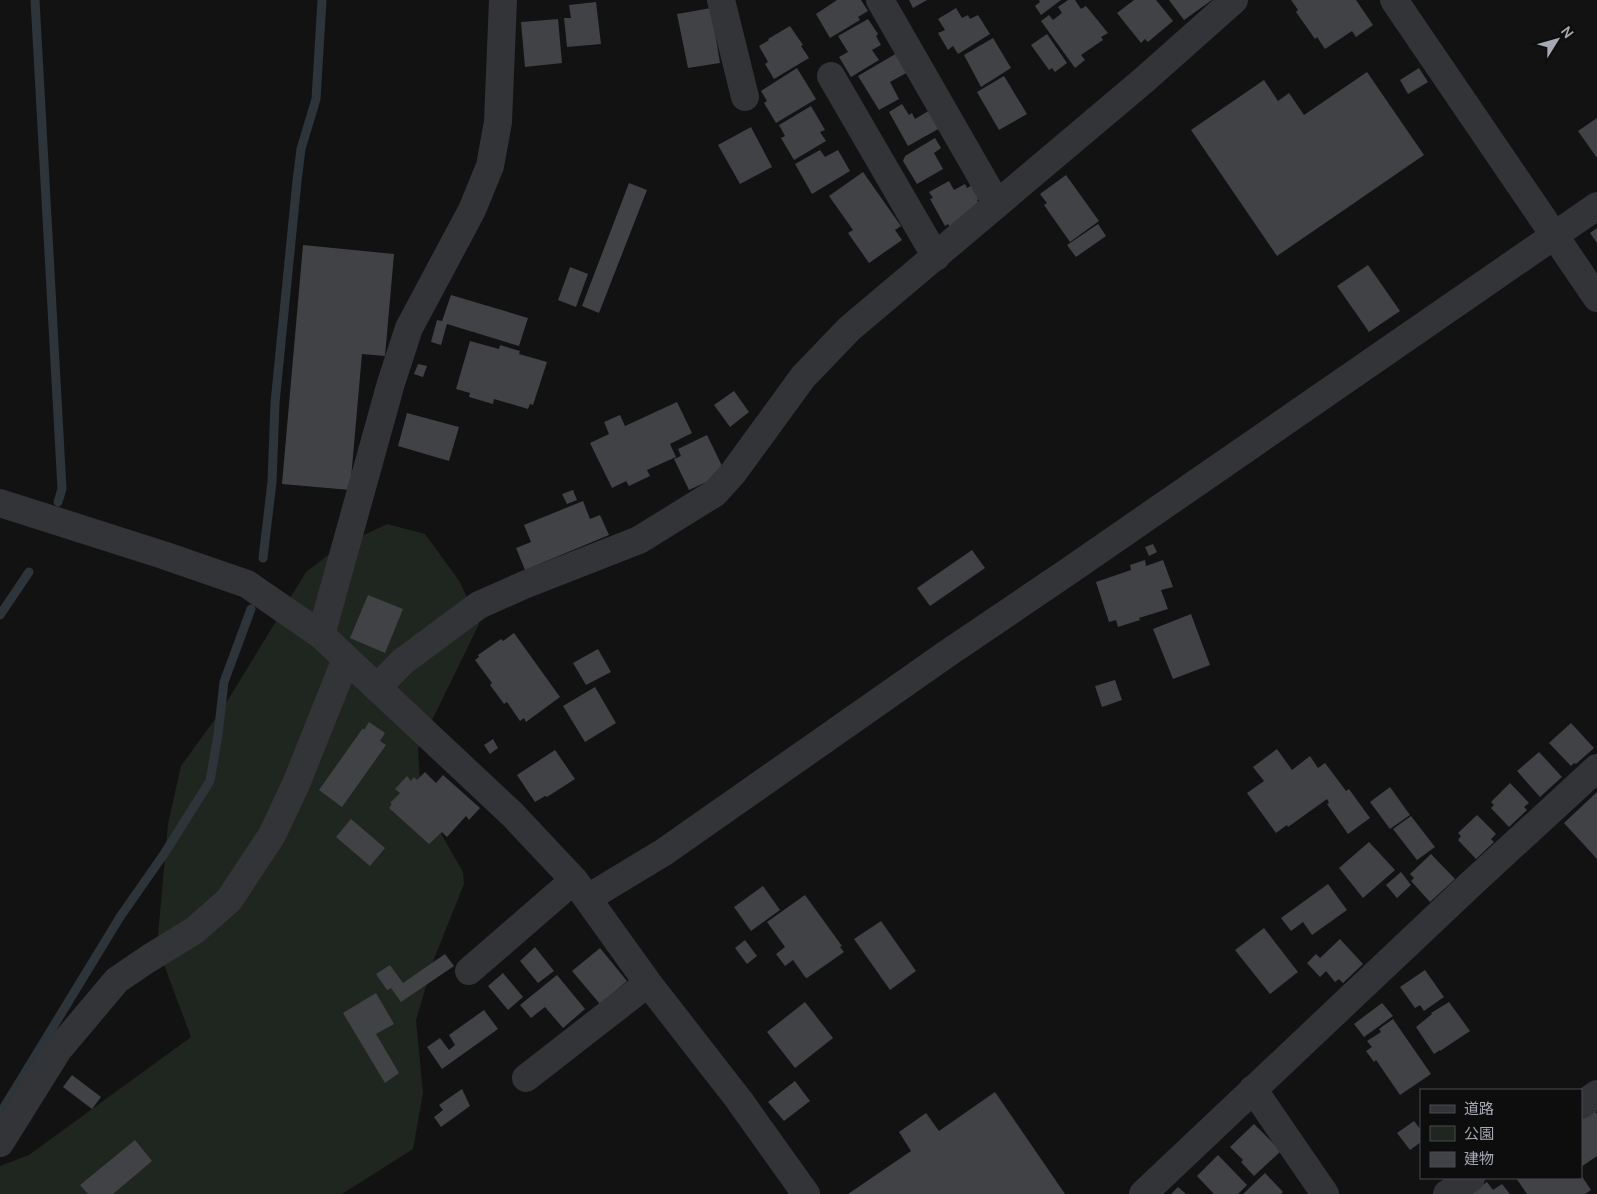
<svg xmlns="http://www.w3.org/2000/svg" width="1597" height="1194" font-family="Manrope,'Noto Sans JP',sans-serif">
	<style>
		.green { fill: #1f261f }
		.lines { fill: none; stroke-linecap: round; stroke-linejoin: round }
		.stream { stroke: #2d353b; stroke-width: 9 }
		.building { fill: #414246 }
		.minor { stroke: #333438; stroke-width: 28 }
	</style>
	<rect width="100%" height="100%" fill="#121213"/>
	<path class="green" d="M387,524L425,534L460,582L479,624L418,749L421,799L463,872L464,884L434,959L416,1020L423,1093L413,1149L342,1194H0V1166L29,1155L191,1037L157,946L168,824L181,766L223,708L306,572L339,547Z"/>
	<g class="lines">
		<path class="stream" d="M35,0L62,489L58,502
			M263,558L272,482L275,403L297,181L301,149L316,99L322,0
			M0,615L29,572
			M0,1114L120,917L164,854L210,781L218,735L224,682L251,609"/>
	</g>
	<path class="building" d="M837,0H861L868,11L858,17L860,20L830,38L816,14Z
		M909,0H927L913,8Z
		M1039,0H1061L1041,15L1035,6L1040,2Z
		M1068,0H1075L1081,9L1086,6L1108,33L1101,37L1103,40L1081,55L1085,60L1075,68L1041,21L1049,15L1053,20L1062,13L1058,7Z
		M1134,0H1156L1173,21L1148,42L1145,39L1141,43L1117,13Z
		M1169,0H1212L1184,20Z
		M1291,0H1356L1373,25L1356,37L1352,31L1325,49L1317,37L1315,39L1296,12L1298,10Z
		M596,2L601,44L567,47L564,18H571L569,5Z
		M711,8L720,63L688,68L677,14Z
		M956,8L962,18L968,15L970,19L978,15L990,34L958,54L953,46L948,50L938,33L945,30L938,19Z
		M558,19L562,63L525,67L521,22Z
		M868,19L878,34L876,36L881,45L872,50L879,60L851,77L839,57L848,52L838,36Z
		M790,26L803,45L801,46L809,58L774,79L765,64L768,62L759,46L769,40L768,39Z
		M1047,34L1067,63L1055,72L1052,68L1049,70L1031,45Z
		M993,38L1011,68L981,87L964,55Z
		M897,53L908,72L890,82L899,99L879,110L858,76Z
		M797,68L816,99L776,123L764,103L767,101L761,91Z
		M1419,68L1428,82L1408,94L1400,80Z
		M1367,72L1424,155L1277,256L1191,130L1264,80L1278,101L1289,93L1304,115Z
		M1004,76L1027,114L999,130L977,92Z
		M902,104L909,115L912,113L915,119L930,110L940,128L908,146L889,112Z
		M811,106L825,130L820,132L826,141L794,160L781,138L785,136L779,125Z
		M1597,118V158L1578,131Z
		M751,127L772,167L740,184L718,145Z
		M935,138L941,148L934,153L943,169L917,184L903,161L905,156Z
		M820,150L825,157L838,150L850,171L812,194L795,164Z
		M863,172L901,226L895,230L902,240L869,263L848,233L853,230L829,196Z
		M1066,175L1099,221L1070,242L1044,205L1047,203L1040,194Z
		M949,181L954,190L965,184L967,188L974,184L981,198L977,200L980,206L951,229L948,224L945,226L930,199L933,198L929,192Z
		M629,183L647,190L599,313L582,306Z
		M1098,224L1106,236L1076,257L1067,245Z
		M1597,228V243L1590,233Z
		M303,245L394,254L385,356L362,354L350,490L282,484Z
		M1368,265L1400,311L1369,332L1337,286Z
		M570,267L588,274L576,307L558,300Z
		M451,295L528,318L519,346L447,324L441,345L431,342L437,320L442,321Z
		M470,341L499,349L500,345L520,351L519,354L547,362L533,405L530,404L528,409L494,399L493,404L469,397L470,393L456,389Z
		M418,364L427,366L423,377L414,374Z
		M734,391L749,412L730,427L714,405Z
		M677,402L692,433L670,444L676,457L647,470L650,476L629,486L626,481L612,488L590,443L609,434L604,422L620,415L625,426Z
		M407,413L459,427L449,461L398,446Z
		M707,435L724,470L719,476L689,490L674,459L681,456L678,449Z
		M573,490L577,500L567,504L562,494Z
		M583,501L590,519L600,515L609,535L525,570L516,548L531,542L524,525Z
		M1153,544L1157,552L1149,556L1145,547Z
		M972,550L985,568L930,606L917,588Z
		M1145,560L1146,566L1163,560L1173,587L1161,590L1168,609L1139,618L1140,620L1118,627L1116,620L1109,622L1096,582L1131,570L1130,565Z
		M368,595L403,609L385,653L350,638Z
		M1191,614L1210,665L1173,679L1153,629Z
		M514,633L560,697L526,722L524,718L520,721L507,702L504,704L490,685L492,683L475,660L479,657L478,655L501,639L503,641Z
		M598,649L611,672L586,685L573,663Z
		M1115,680L1122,700L1102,707L1095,686Z
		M595,687L616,723L585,742L563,706Z
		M369,722L385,733L380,741L386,745L342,807L319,790L363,728L364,730Z
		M1571,723L1594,748L1576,764L1574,763L1571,766L1549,743Z
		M493,739L498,748L490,754L484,745Z
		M1277,749L1292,770L1310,756L1318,768L1325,763L1346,791L1349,789L1370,818L1348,834L1327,804L1329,803L1327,799L1288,827L1287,825L1276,833L1247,793L1264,781L1253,767Z
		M555,750L575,779L547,797L545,796L535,802L517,775Z
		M1539,752L1562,777L1540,797L1517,771Z
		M425,772L436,783L443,775L480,808L469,820L466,816L447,837L442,832L429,844L389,808L392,804L390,803L400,793L395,789L407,776L411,781L414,777L417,780Z
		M1510,783L1529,803L1524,807L1527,810L1509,827L1491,808L1494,805L1491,802Z
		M1390,787L1410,815L1390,829L1370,802Z
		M1597,792V859L1564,823Z
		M1477,815L1496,834L1491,839L1494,842L1476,859L1458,840L1461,836L1458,833Z
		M1411,816L1435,847L1417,860L1393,829Z
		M351,819L385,848L370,866L336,837Z
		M1369,842L1395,870L1363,898L1339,868Z
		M1431,854L1455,879L1430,902L1411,881L1414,878L1410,874Z
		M1401,872L1411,885L1397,898L1386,885Z
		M1328,884L1347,910L1312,935L1303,922L1291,931L1281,918Z
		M763,886L780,910L751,931L734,907Z
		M805,895L842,946L840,947L844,952L807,978L805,977L793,960L785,966L776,954L785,947L767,922Z
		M881,921L916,971L890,990L854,939Z
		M1264,928L1298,972L1270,994L1235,950Z
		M1340,939L1363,964L1343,983L1339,979L1335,982L1326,971L1320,977L1307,963L1316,954L1320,958Z
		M745,940L757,956L747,964L735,948Z
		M535,947L554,971L538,983L520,961Z
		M600,948L627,981L600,1004L572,971Z
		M445,954L454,966L401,1002L391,988L387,990L376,974L390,965L403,983Z
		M1425,970L1444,997L1424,1011L1420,1005L1415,1008L1400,987Z
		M503,973L523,997L508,1010L488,986Z
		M557,975L585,1009L563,1028L545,1007L531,1018L520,1005Z
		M376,993L394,1024L376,1034L399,1073L385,1083L343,1013Z
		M805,1002L833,1038L795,1068L767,1032Z
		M1449,1002L1470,1031L1440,1051V1050L1434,1054L1416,1027L1432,1014L1431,1013Z
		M1382,1003L1393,1016L1364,1037L1354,1024Z
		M484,1010L498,1029L442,1069L427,1047L440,1038L449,1050L455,1045L449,1035Z
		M1393,1019L1431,1074L1400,1095L1376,1060L1374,1062L1366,1051L1372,1047L1367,1041L1381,1032L1379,1029Z
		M72,1075L101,1097L92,1109L63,1087Z
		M795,1081L810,1101L784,1121L768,1102Z
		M462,1089L470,1106L441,1127L434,1117L443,1110L439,1105Z
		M995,1092L1065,1194H848L911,1151L899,1132L926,1113L939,1131Z
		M1594,1110L1597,1114V1156L1581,1167V1119Z
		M1414,1121L1421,1130V1142L1410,1150L1397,1133Z
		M1254,1124L1281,1151L1254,1176L1241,1162L1243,1160L1230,1147Z
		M135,1140L152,1161L113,1194H88L80,1185Z
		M1218,1155L1247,1185L1238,1194H1214L1197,1176Z
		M1265,1173L1283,1192L1281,1194H1243Z
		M1581,1175L1591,1190L1585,1194H1527L1516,1178H1581Z
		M1487,1182L1493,1190L1502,1184L1510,1194H1470Z
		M1178,1187L1186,1194H1171Z"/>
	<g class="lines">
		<path class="minor" d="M721,0L745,97
			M880,0L997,204
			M1394,0L1597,298
			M831,76L936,257
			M0,503L163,555L247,584L321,635L513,815L574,880L648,983L739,1100L806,1194
			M321,635L391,383L409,328L472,210L490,166L498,122L503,0
			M377,688L402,662L479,605L524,585L639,540L715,493L733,473L803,377L849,329L1144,80L1234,0
			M588,898L664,852L948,653L1069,571L1597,206
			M469,971L574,880
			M526,1078L648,983
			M1253,1089L1325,1194
			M1581,1105L1597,1094
			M0,1143L58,1050L117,980L148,959L195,930L229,900L272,835L296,784L346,659
			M1143,1194L1472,883L1597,768
			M1447,1194L1471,1178"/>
	</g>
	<rect x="1420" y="1089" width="162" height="90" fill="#0d0d0e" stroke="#4a4b50"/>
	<rect x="1430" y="1105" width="25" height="8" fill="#333438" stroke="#4a4b50"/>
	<text x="1464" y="1114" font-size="15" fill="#a5a9b3">道路</text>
	<rect x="1430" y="1126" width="25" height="15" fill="#1f261f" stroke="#4a4b50"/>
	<text x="1464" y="1139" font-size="15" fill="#a5a9b3">公園</text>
	<rect x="1430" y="1152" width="25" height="15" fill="#414246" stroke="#4a4b50"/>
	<text x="1464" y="1164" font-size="15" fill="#a5a9b3">建物</text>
	<g transform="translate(1557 40) rotate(53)" stroke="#0d0d0e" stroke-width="4" paint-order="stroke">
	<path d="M0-4L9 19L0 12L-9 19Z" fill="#a5a9b3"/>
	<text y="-8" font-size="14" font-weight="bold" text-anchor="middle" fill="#a5a9b3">N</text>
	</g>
</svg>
